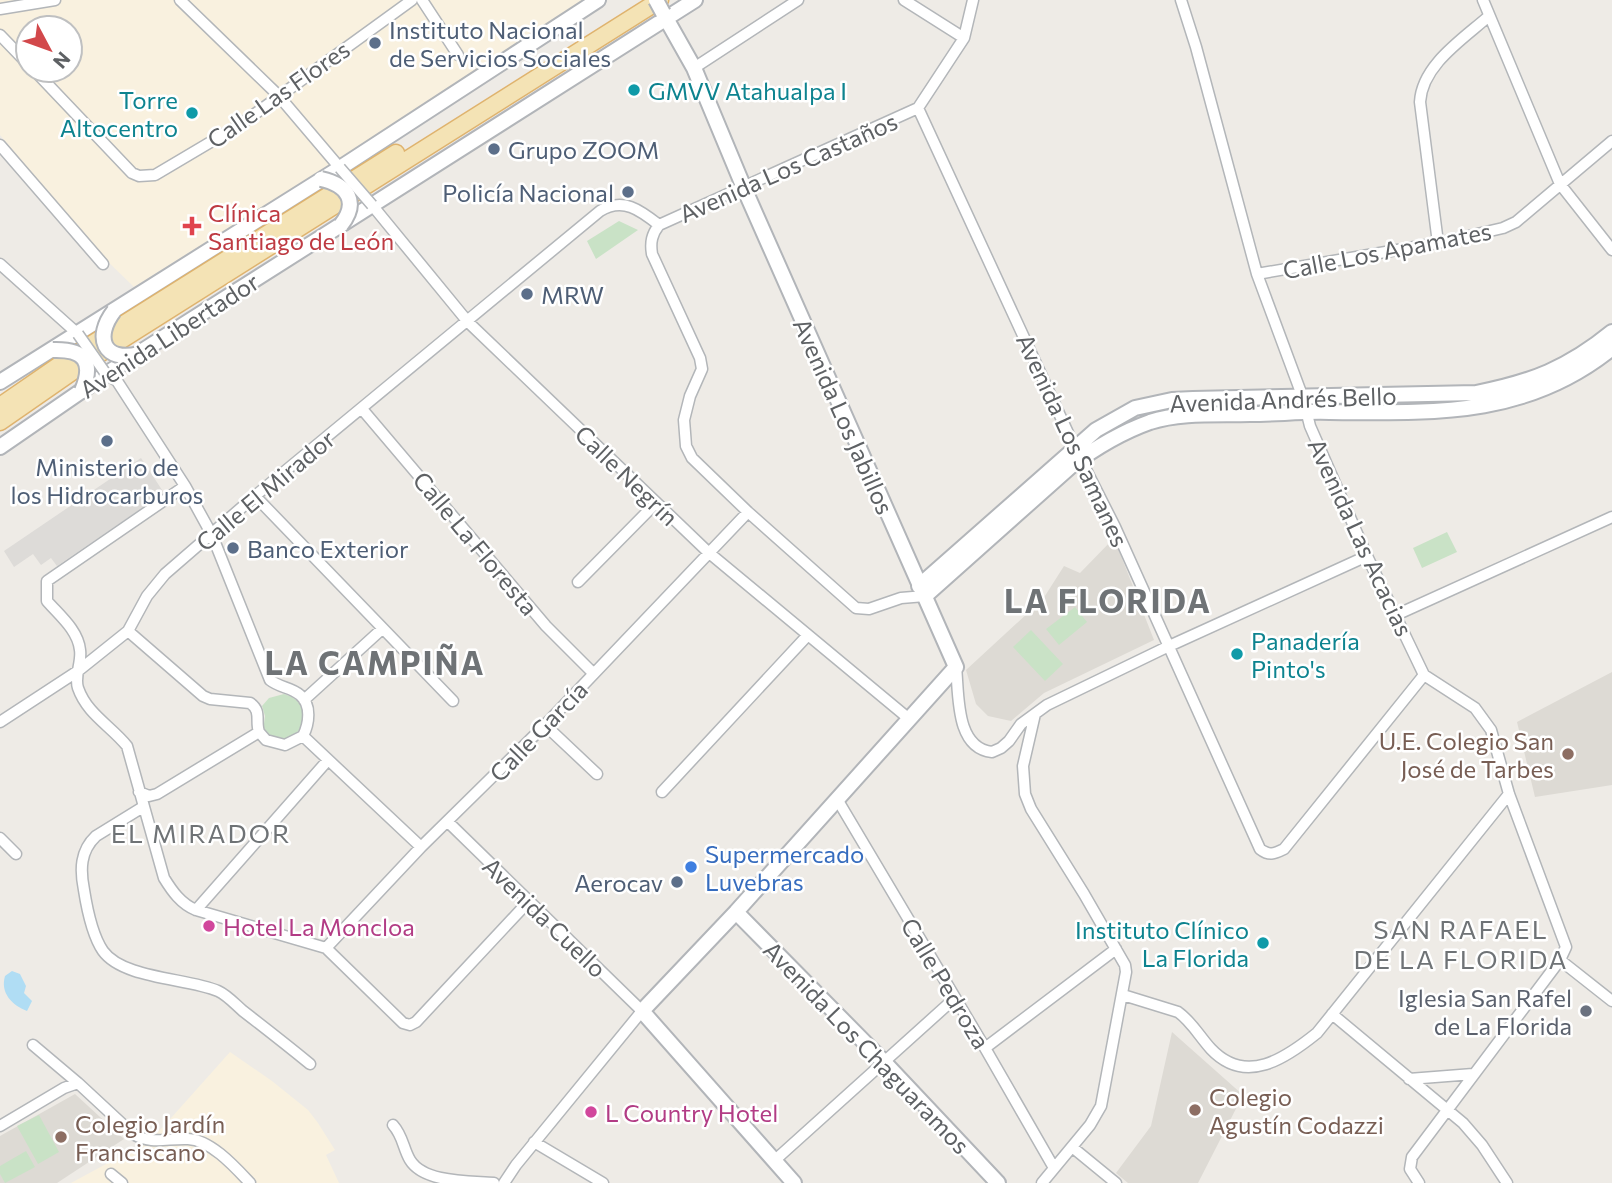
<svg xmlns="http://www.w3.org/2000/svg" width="1612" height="1183" font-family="Commissioner,sans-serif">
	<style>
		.commercial { fill: #f9f1df; fill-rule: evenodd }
		.industrial { fill: #dddbd8 }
		.education { fill: #dddad4 }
		.green { fill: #c9e2c6 }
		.water { fill: #b0ddf4 }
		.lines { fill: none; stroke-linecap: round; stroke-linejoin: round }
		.street-casing { stroke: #b3b6b9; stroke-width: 13 }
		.secondary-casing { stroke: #b2b5b9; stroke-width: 18 }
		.primary-casing { stroke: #dfb36e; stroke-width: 19 }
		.street { stroke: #fff; stroke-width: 10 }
		.secondary { stroke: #fff; stroke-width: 14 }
		.primary { stroke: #f4e3b5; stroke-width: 16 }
		.street-bridge-casing { stroke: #b3b6b9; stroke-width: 13; stroke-linecap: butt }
		.secondary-bridge-casing { stroke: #b2b5b9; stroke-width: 18; stroke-linecap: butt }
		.street-bridge { stroke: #fff; stroke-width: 10 }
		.secondary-bridge { stroke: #fff; stroke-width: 14 }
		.service-dot { fill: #5c6f8a; stroke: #fff; stroke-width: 2.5 }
		.culture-dot { fill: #0f9aa8; stroke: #fff; stroke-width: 2.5 }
		.health-dot { fill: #e0444e; stroke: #fff; stroke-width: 2.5 }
		.education-dot { fill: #8d6e63; stroke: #fff; stroke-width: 2.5 }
		.shop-dot { fill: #3f7fe0; stroke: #fff; stroke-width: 2.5 }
		.hotel-dot { fill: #d1479c; stroke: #fff; stroke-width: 2.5 }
		.worship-dot { fill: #6b7280; stroke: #fff; stroke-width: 2.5 }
		.labels { text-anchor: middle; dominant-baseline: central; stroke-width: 5; stroke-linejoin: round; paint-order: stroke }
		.service-label { font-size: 24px; fill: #4e5e75; stroke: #fff; text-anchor: start }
		.culture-label { font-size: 24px; fill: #0d838f; stroke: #fff; text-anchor: start }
		.street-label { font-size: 24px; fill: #5e6164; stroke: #fff }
		.health-label { font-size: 24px; fill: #be3a42; stroke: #fff; text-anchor: start }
		.education-label { font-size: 24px; fill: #785e54; stroke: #fff; text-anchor: start }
		.shop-label { font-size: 24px; fill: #366cbe; stroke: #fff; text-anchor: start }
		.hotel-label { font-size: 24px; fill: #b23c85; stroke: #fff; text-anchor: start }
		.worship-label { font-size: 24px; fill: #5b616d; stroke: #fff; text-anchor: end }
		.neighbourhood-label { font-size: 26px; letter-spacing: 2px; fill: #6f7376; stroke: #fff }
		.district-label { font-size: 32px; font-weight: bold; letter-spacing: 2px; fill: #6f7376; stroke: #fff }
	</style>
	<rect width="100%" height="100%" fill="#eeebe6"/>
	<path class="commercial" d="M0,0H587L451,89L134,287L101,255L0,135ZM28,28H70V70H28Z
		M230,1052L272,1081L308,1110L318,1123L335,1150L326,1155L339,1183H71L141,1145L163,1127Z"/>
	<path class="industrial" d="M141,458L164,493L57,566L51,558L41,565L33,554L14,567L4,551Z"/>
	<path class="education" d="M1114,538L1154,640L1044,693L1011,721L988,716L976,704L966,670L1043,599L1064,566L1080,573Z
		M1612,672V785L1535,797L1517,722Z
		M1172,1032L1243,1095L1198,1183H1128L1116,1173L1151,1126Z
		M75,1094L124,1139L57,1183H0V1136Z"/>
	<path class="green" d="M619,221L638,230L596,259L587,241Z
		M1447,532L1457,552L1422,568L1413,548Z
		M1075,607L1087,622L1059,645L1046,629Z
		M1031,630L1063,664L1045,681L1013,647Z
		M284,694C325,705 294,760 263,731L265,716L262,706L269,698Z
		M39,1115L59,1152L38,1164L17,1126Z
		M26,1151L35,1167L5,1183L0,1174V1166Z"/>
	<path class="water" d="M12,971L20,974L26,986L24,993L32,1001L27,1011C12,1005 0,993 5,976Z"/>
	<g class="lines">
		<defs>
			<path id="street" d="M180,0L278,95L340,168
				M422,0L458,55
				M904,0L964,38
				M973,0L964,38L918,108L1075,448L1115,527L1260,849C1269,856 1274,854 1284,849L1424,675
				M1181,0L1196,47L1257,274L1303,398L1310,426L1367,556L1424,675L1475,708L1491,730L1509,794L1566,947L1560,960L1412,1157L1410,1169L1419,1183
				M1483,0L1560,184L1612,250
				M0,9L55,0
				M0,35L28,64
				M694,68L798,0
				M34,70L132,173L139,176L155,175L241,124L412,0
				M0,145L103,264
				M372,205L468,322L708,552L908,718
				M659,225C652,234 650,242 652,254L700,358L702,369L690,396L684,420L686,446L692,458L748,512L856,608L869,609L901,598L925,596
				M659,225L918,108
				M1438,243L1420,102C1422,65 1463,39 1489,16
				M0,264L78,334
				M1257,274L1438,243L1503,228L1516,222L1612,141
				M106,374L117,381L185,486L212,535L270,680C280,688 291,687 300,695C312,705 309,724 303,736L421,847
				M362,409L546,626L593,673
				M185,486L47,581V601C59,615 78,630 80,650C82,662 74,676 78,688C87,714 111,726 127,746L164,878C172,891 181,904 196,910L326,948L403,1023L410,1025L416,1022L529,901
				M255,496L453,701
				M578,582L656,503
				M1396,615L1612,517
				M128,631L203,696L210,699L250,703C262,711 255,721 259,732L266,740L285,745L303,736
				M956,667C959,694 955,748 992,752L1001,748L1009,741L1021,724L1047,705L1167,647L1367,556
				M304,700L382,629
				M1035,714L1023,766L1025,794L1031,809L1084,894L1125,965L1126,972L1101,1106L1090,1125L1042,1183
				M0,722L78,671L128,631L147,596L165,574L255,496L600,211C623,197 640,210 659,225
				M545,725L597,774
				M139,792L149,796L157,794L259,732
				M662,792L808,635
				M837,799L985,1048L1054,1168
				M143,807L96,836C80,851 80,870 84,890C87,909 92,935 103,951C123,979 188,978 218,991C227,995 235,1004 243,1011C265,1028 288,1046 310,1064
				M448,822L642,1011L516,1165L504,1183
				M0,838L16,854
				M196,910L328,760
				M326,948L421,847L545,725L748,512
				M1560,960L1612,1001
				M1123,995L1178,1012C1191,1021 1200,1037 1211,1049C1246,1086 1286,1058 1317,1033L1509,794
				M1332,1014L1463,1123L1482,1145L1507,1183
				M33,1045L78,1083
				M985,1048L1116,949
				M1409,1079L1473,1074
				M393,1125C403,1136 403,1148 410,1160C424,1183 469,1181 494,1183
				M0,1126L64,1088L78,1083L133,1134C152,1145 167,1138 188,1139C211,1140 235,1167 250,1183
				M534,1142L603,1183
				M1072,1147L1116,1183
				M774,1161L955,998
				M111,1174L122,1183"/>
			<path id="secondary" d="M663,13L694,68L744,188L956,667L736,912L642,1011L794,1183
				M0,382L340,168L598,0
				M0,447L106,374L695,0
				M919,586L1096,430L1135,408L1172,400L1193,399L1476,393C1532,382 1568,368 1612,332
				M925,596L1071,466C1095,448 1122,432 1150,422C1181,412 1218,415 1250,414C1277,414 1303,411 1330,412C1434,413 1527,417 1612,348
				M736,912L884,1062L998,1183"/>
			<path id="primary" d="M0,406L68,359L396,153
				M0,422L85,363L660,0"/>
		</defs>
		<use href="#street" class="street-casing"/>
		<use href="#secondary" class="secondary-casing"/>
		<use href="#primary" class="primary-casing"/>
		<use href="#street" class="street"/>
		<use href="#secondary" class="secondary"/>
		<use href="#primary" class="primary"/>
		<defs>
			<path id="street-bridge" d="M340,168L372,205
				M78,334L106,374"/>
			<path id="secondary-bridge" d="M656,0L663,13
				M321,179C348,185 359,202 341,225
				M114,311C94,337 103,363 139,354
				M53,350C85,349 94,362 82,391"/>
		</defs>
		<use href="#street-bridge" class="street-bridge-casing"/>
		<use href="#secondary-bridge" class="secondary-bridge-casing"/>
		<use href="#street-bridge" class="street-bridge"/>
		<use href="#secondary-bridge" class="secondary-bridge"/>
	</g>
	<g class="service-dot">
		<circle cx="375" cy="43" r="7"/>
		<circle cx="494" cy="149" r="7"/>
		<circle cx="628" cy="192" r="7"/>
		<circle cx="527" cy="294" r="7"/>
		<circle cx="107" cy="441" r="7"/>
		<circle cx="233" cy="548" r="7"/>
		<circle cx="677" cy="882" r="7"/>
	</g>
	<g class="culture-dot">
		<circle cx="634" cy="90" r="7"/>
		<circle cx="192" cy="113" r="7"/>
		<circle cx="1237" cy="654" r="7"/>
		<circle cx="1263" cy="943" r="7"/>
	</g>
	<path class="health-dot" d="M188.5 215.5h7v7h7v7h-7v7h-7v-7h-7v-7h7z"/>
	<g class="education-dot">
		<circle cx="1568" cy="754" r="7"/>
		<circle cx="1195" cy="1110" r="7"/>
		<circle cx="61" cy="1137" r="7"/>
	</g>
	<circle class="shop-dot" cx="691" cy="867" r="7"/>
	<g class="hotel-dot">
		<circle cx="209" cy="926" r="7"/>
		<circle cx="591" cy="1112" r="7"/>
	</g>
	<circle class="worship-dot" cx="1586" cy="1011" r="7"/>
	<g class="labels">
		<g class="service-label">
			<text x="389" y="29">Instituto Nacional<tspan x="389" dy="28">de Servicios Sociales</tspan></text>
			<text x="508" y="149">Grupo ZOOM</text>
			<text x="614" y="192" text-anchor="end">Policía Nacional</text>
			<text x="541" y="294">MRW</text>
			<text x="107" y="466" text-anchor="middle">Ministerio de<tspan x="107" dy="28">los Hidrocarburos</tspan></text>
			<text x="247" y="548">Banco Exterior</text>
			<text x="663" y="882" text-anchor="end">Aerocav</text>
		</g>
		<g class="culture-label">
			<text x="648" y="90">GMVV Atahualpa I</text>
			<text x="178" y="99" text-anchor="end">Torre<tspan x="178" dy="28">Altocentro</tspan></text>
			<text x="1251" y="640">Panadería<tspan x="1251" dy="28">Pinto's</tspan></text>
			<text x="1249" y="929" text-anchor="end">Instituto Clínico<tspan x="1249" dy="28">La Florida</tspan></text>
		</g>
		<g class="street-label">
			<text transform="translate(278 94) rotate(-35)">Calle Las Flores</text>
			<text transform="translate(788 167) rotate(-24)">Avenida Los Castaños</text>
			<text transform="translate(1387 250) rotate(-11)">Calle Los Apamates</text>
			<text transform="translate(169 335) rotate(-33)">Avenida Libertador</text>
			<text transform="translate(1283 399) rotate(-2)">Avenida Andrés Bello</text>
			<text transform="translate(844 416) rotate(66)">Avenida Los Jabillos</text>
			<text transform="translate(1073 440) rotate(65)">Avenida Los Samanes</text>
			<text transform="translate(627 475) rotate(44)">Calle Negrín</text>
			<text transform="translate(265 490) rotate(-40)">Calle El Mirador</text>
			<text transform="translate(1361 537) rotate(65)">Avenida Las Acacias</text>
			<text transform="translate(476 543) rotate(50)">Calle La Floresta</text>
			<text transform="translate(538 731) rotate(-46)">Calle García</text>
			<text transform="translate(545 917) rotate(44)">Avenida Cuello</text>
			<text transform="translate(946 983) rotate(59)">Calle Pedroza</text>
			<text transform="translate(867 1047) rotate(46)">Avenida Los Chaguaramos</text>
		</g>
		<g class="health-label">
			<text x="208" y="212">Clínica<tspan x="208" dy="28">Santiago de León</tspan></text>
		</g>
		<g class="education-label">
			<text x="1554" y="740" text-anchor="end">U.E. Colegio San<tspan x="1554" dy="28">José de Tarbes</tspan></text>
			<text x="1209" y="1096">Colegio<tspan x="1209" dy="28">Agustín Codazzi</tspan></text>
			<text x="75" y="1123">Colegio Jardín<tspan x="75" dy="28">Franciscano</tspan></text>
		</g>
		<g class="shop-label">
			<text x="705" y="853">Supermercado<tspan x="705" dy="28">Luvebras</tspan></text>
		</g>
		<g class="hotel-label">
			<text x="223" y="926">Hotel La Moncloa</text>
			<text x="605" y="1112">L Country Hotel</text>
		</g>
		<g class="worship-label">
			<text x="1572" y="997">Iglesia San Rafel<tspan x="1572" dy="28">de La Florida</tspan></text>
		</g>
		<g class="neighbourhood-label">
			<text x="201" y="832">EL MIRADOR</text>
			<text x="1461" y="928">SAN RAFAEL<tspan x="1461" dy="30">DE LA FLORIDA</tspan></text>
		</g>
		<g class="district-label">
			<text x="1108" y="600">LA FLORIDA</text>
			<text x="375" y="662">LA CAMPIÑA</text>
		</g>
	</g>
	<g transform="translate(49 49) rotate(131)"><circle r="33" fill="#ffffff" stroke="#bfc0c1" stroke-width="2"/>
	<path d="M0-5L12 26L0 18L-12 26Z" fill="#d2484b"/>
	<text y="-10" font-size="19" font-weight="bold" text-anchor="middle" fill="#5e6164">N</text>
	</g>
</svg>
